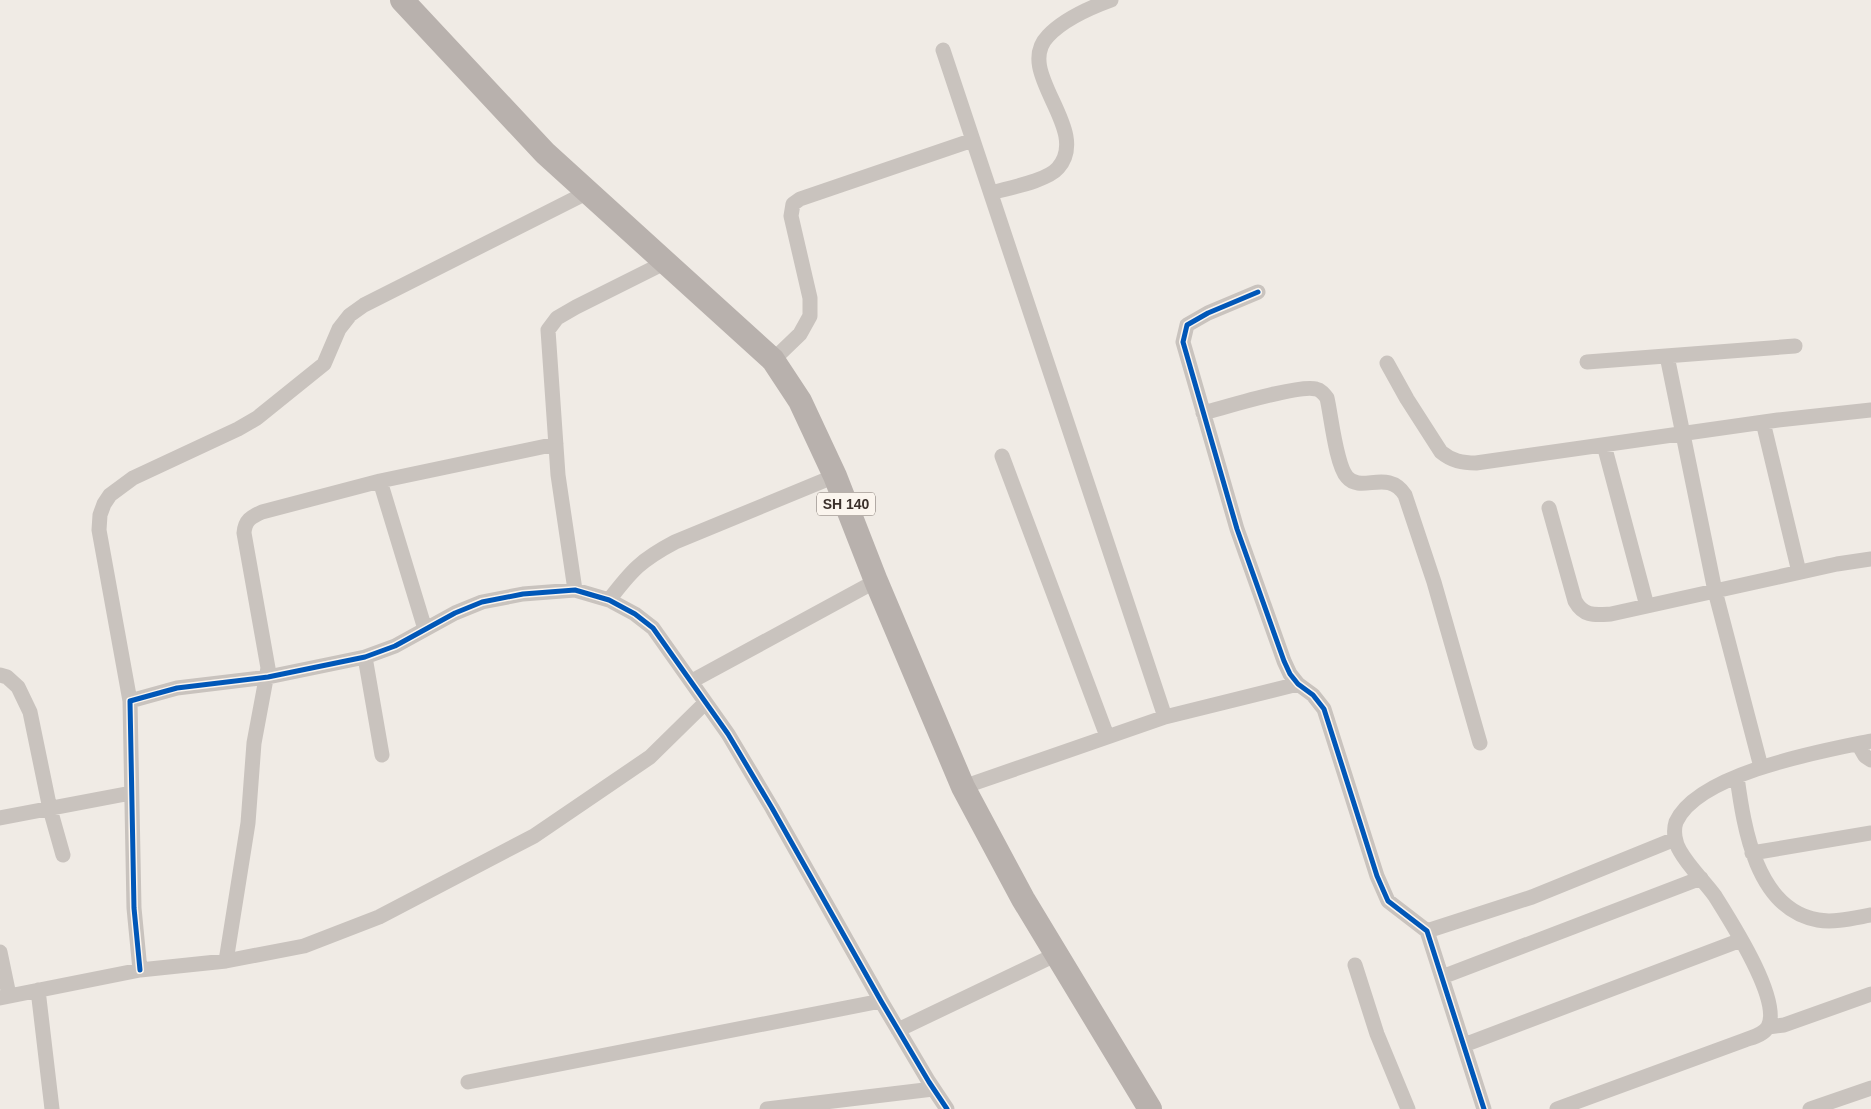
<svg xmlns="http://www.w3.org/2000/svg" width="1871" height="1109" font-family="Helvetica,sans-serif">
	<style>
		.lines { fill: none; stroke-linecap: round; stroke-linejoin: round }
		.street { stroke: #c9c3be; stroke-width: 15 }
		.primary { stroke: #b8b1ad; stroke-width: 24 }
		.cycleway-casing { stroke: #fbf5ee; stroke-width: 8 }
		.cycleway { stroke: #0057b8; stroke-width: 5 }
		.labels { text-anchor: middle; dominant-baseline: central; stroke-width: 4.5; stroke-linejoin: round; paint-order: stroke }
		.shield { fill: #fbf5ee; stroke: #756b66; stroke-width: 1 }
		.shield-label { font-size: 14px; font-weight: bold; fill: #3b302b }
	</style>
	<rect width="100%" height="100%" fill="#f0ebe5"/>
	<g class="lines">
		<path class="street" d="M943,50L1165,717
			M991,193C1008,188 1047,181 1058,168C1092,129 1013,72 1048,36C1064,19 1089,8 1111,0
			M1258,292L1208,313L1187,325L1183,342L1237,529L1284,661L1290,674L1298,684L1313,695L1324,709L1377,876L1388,901L1427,931L1484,1109
			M1667,356L1715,591L1761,767
			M773,360L800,334L810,316V298L791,216L793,204L800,199L973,140
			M1587,362L1795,346
			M1387,363L1407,399L1441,452C1452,461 1462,463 1476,463L1778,420L1871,410
			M1203,413C1223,408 1299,384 1316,389C1321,390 1324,394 1327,398C1331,415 1336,465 1347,477C1361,494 1388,468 1405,495L1434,582L1480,743
			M1763,422L1799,572
			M1604,445L1647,606
			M1002,456L1107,736
			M380,481L425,629
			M1549,508L1575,601C1584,617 1595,615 1611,614L1837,564L1871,559
			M575,590L558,475L548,330L557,318L576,307L666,262
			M609,600C632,570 641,560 675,542L835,476
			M365,657L382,755
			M0,675L7,677L18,687L30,712L50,809L63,855
			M692,681L876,581
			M130,701L99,530L100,515L104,504L110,495L133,478L238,429L257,418L324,364L339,329L350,315L364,305L588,192
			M1858,744L1865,756L1871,760
			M1737,777C1744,828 1756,909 1818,920C1834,923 1854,918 1871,915
			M963,787L1165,717L1298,684
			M0,818L131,793
			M1752,853L1871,833
			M1427,931L1532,897L1675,839
			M0,952L9,995
			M226,961L248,823L254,743L268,668L244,533C245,520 251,517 262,512L380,481L556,444
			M1355,965L1377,1034L1408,1109
			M140,970L134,908L130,701L177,688L268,677L365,657L395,646L455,613L482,602L523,594L575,590L609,600L635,614L653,628L728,734L772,808L881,1001L929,1082L947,1109
			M1442,977L1701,878
			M38,990L52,1109
			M0,998L140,970L226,961L304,946L379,917L534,836L650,757L705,703
			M1768,1027L1784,1025L1871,994
			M898,1030L1057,954
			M1464,1045L1741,940
			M468,1082L881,1001
			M767,1109L933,1089
			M1557,1109L1745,1040C1753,1037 1763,1035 1768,1027C1782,1000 1730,920 1715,896C1704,881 1689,867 1680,851C1675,843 1673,831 1676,822C1698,773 1822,751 1871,741
			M1810,1109L1871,1088"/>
		<path class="primary" d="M402,0L545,153L773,360L800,401L835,476L876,581L963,787L1023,899L1150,1109"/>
		<defs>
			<path id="cycleway" d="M1258,292L1208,313L1187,325L1183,342L1237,529L1284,661L1290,674L1298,684L1313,695L1324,709L1377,876L1388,901L1427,931L1484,1109
				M140,970L134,908L130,701L177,688L268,677L365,657L395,646L455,613L482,602L523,594L575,590L609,600L635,614L653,628L728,734L772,808L881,1001L929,1082L947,1109"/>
		</defs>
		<use href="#cycleway" class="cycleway-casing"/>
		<use href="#cycleway" class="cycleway"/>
	</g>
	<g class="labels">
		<rect class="shield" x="817" y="492.5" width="58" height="23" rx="4"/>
		<g class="shield-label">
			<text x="846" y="504">SH 140</text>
		</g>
	</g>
</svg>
